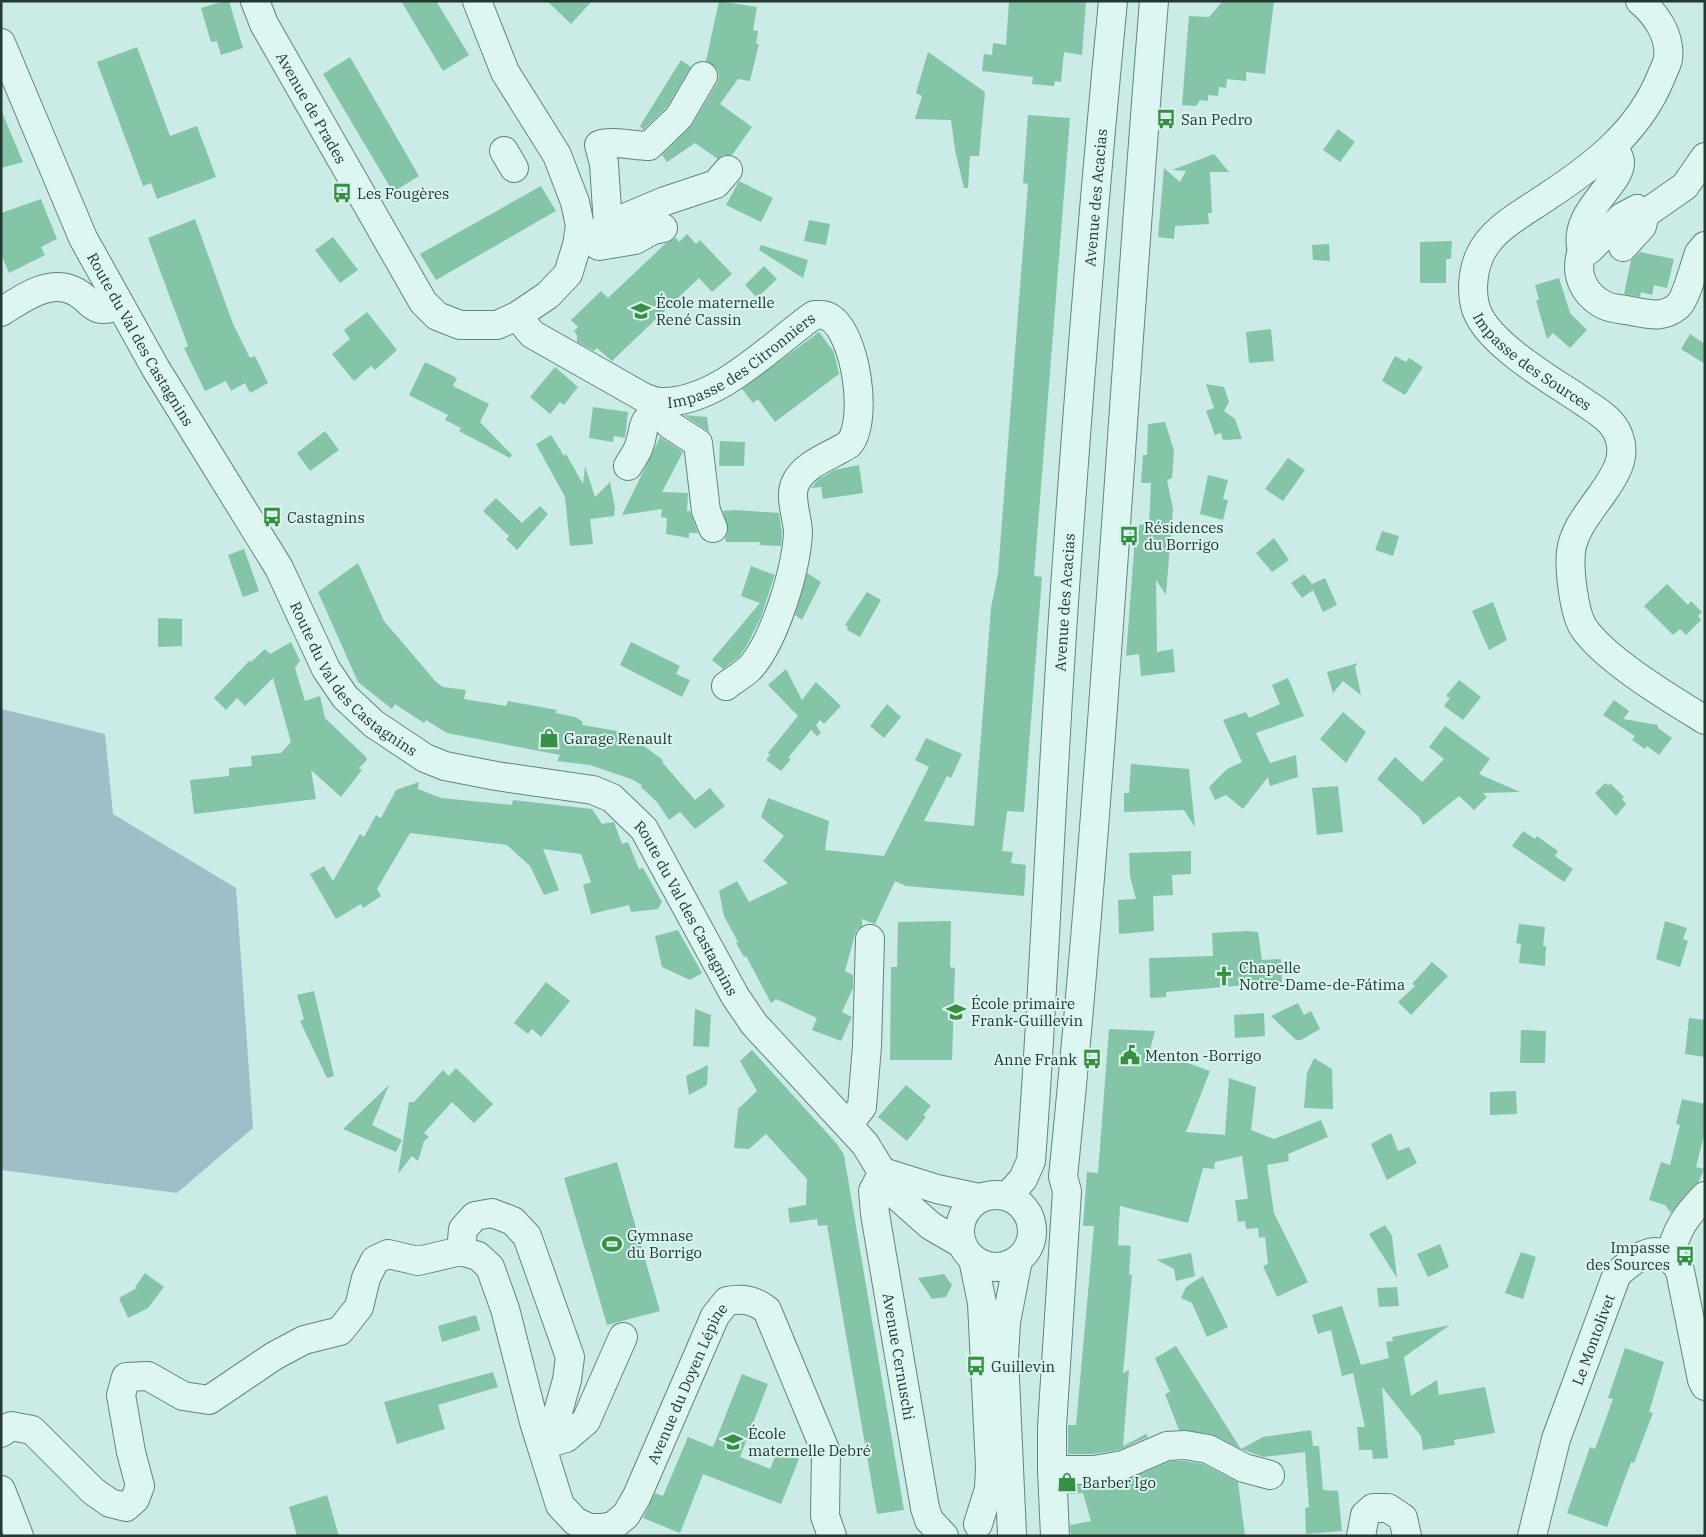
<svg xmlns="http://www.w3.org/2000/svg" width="1706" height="1537" font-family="'IBM Plex Serif',serif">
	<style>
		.green { fill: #9fbec8 }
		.building { fill: #84c5a8 }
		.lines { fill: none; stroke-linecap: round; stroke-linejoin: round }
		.minor-casing { stroke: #608679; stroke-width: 30 }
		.minor { stroke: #ddf6f2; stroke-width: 28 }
		.labels { text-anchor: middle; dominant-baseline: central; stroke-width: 4; stroke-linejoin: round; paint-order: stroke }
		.street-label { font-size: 15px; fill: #223830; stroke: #d9f3ef }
		.poi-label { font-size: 15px; fill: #223830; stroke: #d9f3ef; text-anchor: start }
	</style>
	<rect width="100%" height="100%" fill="#caebe6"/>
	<path class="green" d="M1,709L105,734L113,814L236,888L253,1128L177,1193L1,1170Z"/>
	<path class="building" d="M224,1H229L243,48L221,55L217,41L211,42L201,8Z
		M401,1H436L469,55L443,71Z
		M547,1H592L571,24Z
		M719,1L757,7L753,30L758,31L756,44H759L750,81L738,79L720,104L752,127L732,155H723L718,159L695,143L667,162L662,155L692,125L717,83L719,77L717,69L706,61Z
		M1009,1H1086L1082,55L1064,52L1061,82L1055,81L1054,86L1032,84L1033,77L982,71L984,54L992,55L993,43L1006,45Z
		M1223,1H1274L1265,74L1246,72V81L1227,79L1226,88L1219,87L1218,96L1208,95V101L1200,100L1196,106L1182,105L1189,16L1209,17Z
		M137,47L170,136L197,126L216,177L157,199L151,183L143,186L97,62Z
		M928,52L985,92L979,156H970L968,188H964L955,150L951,120L915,119L922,96L916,93Z
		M350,57L419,176L393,192L323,74Z
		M681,60L691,67L667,107L643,130L640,126Z
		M1,110L23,162L1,168Z
		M1028,115L1070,118L1034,576L1042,577L1024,812L1007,811L1002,851L1013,852L1011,863L1026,865L1024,896L906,886L895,881L875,924L862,919V926L856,931L845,971L853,975V988L842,1012L852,1017L841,1041L812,1030L817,1018L776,999L771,1003L746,956L744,957L736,943L738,942L724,916L719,891L737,881L749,902L788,883L763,861L784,836L761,817L768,798L829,821L825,850L884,856L929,767L915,760L926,738L962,754L951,778L947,776L924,821L974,826L991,608L998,573L1028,184L1023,183Z
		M1338,129L1355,142L1340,162L1323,150Z
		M1214,154L1229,172H1210L1212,213H1208L1209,224L1175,226L1174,239L1158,237L1164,168L1180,182L1186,171L1172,170Z
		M739,181L773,198L761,222L726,205Z
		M541,186L556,211L436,280L420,254Z
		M41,199L57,239L41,247L45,255L9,273L1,254V213Z
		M195,219L233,324L250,358L255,356L268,383L250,393L245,383L231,391L226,381L205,391L184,348L188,346L148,238Z
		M809,220L830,224L826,245L804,241Z
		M687,234L696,244L700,240L732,274L712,292L699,278L612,361L597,348L594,351L577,342V335L574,331L578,327L571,320L601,291L608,298L666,243L676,238L679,242Z
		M333,237L358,270L340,283L315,250Z
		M1452,241L1451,259H1446V283H1420V242Z
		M1329,244L1330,261L1313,260L1312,245Z
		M761,245L808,260L803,278L759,250Z
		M1640,252L1674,259L1667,288L1654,285L1652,295L1641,292L1640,297L1624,294L1631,260Z
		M764,266L777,279L757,298L745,285Z
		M1559,278L1570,313L1587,330L1570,348L1553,333L1547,339L1536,300H1539L1535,285Z
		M367,312L397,350L375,370L371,366L354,381L332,354L350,339L344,330Z
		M1271,329L1274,361L1249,363L1246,332Z
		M819,332L834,352L839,374L775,422L758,399L753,403L742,389Z
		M1690,334L1705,344V364L1681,349Z
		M1395,356L1406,362L1409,358L1423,367L1405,395L1382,381Z
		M425,362L457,378L453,386L489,404L480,422L512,455L510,458L459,431L461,428L445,420L448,415L409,395Z
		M555,367L578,387L564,405L560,402L550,414L530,397Z
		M1206,384L1224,387L1229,402L1224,411L1235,419L1242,439L1223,440L1221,433L1215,435L1206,411L1214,408Z
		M593,407L628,412L625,438L614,436L613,442L589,438Z
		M684,415L707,417L709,432L706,430Z
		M1165,422L1174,451L1172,478L1167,480L1173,509L1166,595L1156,580L1157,652L1173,649L1175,672L1141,676L1139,654L1126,656L1136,525L1149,524L1151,483H1141L1143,455H1147L1148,424Z
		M325,431L339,450L310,471L297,453Z
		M551,435L564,456L566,454L583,484L585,466L595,497L610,482L615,508L614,516L590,519L593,544L570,546L565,497L536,444Z
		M660,437L683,452L662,492L688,493L687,511H690L698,533H689V538L666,534L667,518L661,517L662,509L622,515Z
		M720,441L745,442L744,466H719Z
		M1288,458L1305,470L1283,501L1265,489Z
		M859,465L863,493L823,499L821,487L811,488L818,480L834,470Z
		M1208,475L1228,480L1223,499L1228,500L1223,520L1200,514Z
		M496,498L522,523L540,506L548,514L517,550L506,539L509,536L483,511Z
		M735,510L779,513L782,533L781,546L759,545L760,542H726L725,538L728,530L723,511Z
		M1382,531L1399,536L1393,556L1375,550Z
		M1274,538L1289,560L1272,572L1256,553Z
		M244,549L259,591L243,597L228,555Z
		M358,563L384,621L436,682L443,687L466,690L464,699L506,706L508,701L557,710L556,713L575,717L583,722L582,725L623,732L646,741L644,746L663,760L662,762L695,800L710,788L725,806L695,829L680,812L669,820L657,802L641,787L642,785L631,779L590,765L557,761L560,755L447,733L426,720L424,723L395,704L392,709L358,682L318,592Z
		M751,566L775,575L773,580L761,617L746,647L738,658L723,669L712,660L760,603L741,596Z
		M807,573L821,582L802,620L795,615Z
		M1304,574L1312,584L1325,578L1337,605L1323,612L1313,590L1302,598L1291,583Z
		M1667,584L1688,605L1691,601L1702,612L1698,616L1701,620L1686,635L1680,629L1673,635L1644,606Z
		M867,592L881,600L860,637L847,630L848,627L845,625Z
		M1493,602L1507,640L1489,650L1472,611Z
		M158,618L182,619V646L158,647Z
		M291,642L300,661L295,668L305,701L320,696L325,718L366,757L367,760L359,768L362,770L341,797L311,770L316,799L194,814L190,780L229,776V768L252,766L251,756L281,753L291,742L273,678L245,706L237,698L226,710L214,698L250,660L251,662L265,649L270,654Z
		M631,642L680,666L676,674L690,680L682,697L620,665Z
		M1358,663L1355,667L1361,695L1343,681L1333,693L1327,672Z
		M786,669L802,700L816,682L841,706L824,724L820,720L816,725L821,733L817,736L811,730L788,758L791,759L781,771L766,760L770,755L768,753L798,716L768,685Z
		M1288,678L1304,716L1256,733L1270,763L1296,755L1298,777L1270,786L1268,777L1243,809L1226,795L1215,800L1209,787L1227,769L1242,762L1223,720L1246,712L1249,718L1280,704L1272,685Z
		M1459,680L1481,697L1463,720L1444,706L1450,698L1446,696Z
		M1614,700L1629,711L1623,719L1658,725V728L1672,738L1659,755L1647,746L1645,749L1632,740L1635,736L1603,715Z
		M887,704L901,717L884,738L870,726Z
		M1343,712L1366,732L1346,763L1320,739Z
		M1445,726L1490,759L1479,774L1520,792L1483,793L1487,797L1474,810L1459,796L1423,825L1419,817L1377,779L1395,757L1422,782L1444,759L1429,747Z
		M1131,764L1189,769L1195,827L1184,810L1124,812V793H1129Z
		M419,782L418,789L441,798L512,805L513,800L592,809L602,824L614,822L622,844L628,842L639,869L643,868L662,902L658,909L631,912L629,905L591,914L583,885L591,882L581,854L543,849L559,890L544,895L530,866L507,845L410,833L377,889L381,896L363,908L361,904L336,919L310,874L324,866L333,881L360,834L364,837L376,815L381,818L396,790Z
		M1605,783L1608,785L1611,784L1624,797L1622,799L1626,804L1616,816L1595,793Z
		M1338,786L1343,832L1317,835L1312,788Z
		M1523,831L1535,839L1537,836L1558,851L1555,856L1573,869L1564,882L1512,846Z
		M1191,851V874L1172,875L1173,895L1153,896L1154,931L1119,934L1118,900L1136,899L1130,876L1129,853Z
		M951,921L950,967L955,968L952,1060H890L891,967H897L898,922Z
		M1665,921L1687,928L1683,939L1688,941L1680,967L1656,959Z
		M1519,924L1545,927L1543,946H1546L1545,966L1519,963L1521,944L1516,943Z
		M678,930L702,973L690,980L662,967L655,936Z
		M1246,931L1258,932L1262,960L1281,959L1282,982L1166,992V997L1150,998L1149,958L1213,956L1212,933Z
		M1432,962L1448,976L1411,1015L1398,1002L1415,986L1412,984Z
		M546,982L570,1001L541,1037L532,1029L528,1034L514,1023Z
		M314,991L334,1076L327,1078L300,1021L304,1019L297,995Z
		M1298,1003L1304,1015L1311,1011L1320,1029L1301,1040H1296L1271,1016Z
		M695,1009L711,1015L709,1047L693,1046Z
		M1264,1013L1265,1036L1235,1038L1234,1015Z
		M1689,1018L1705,1020V1057L1685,1054Z
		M1109,1029L1155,1031L1150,1050L1210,1071L1186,1132L1225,1135L1229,1078L1256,1087L1251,1130L1274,1139L1321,1120L1328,1137L1288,1154L1289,1161L1267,1165L1274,1213L1308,1282L1277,1297L1263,1266L1268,1264L1265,1237L1259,1238L1258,1228L1246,1229L1245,1221L1238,1222L1235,1200L1248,1199L1242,1156L1215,1162L1214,1169L1203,1168L1188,1223L1120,1206L1118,1245L1131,1246L1129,1274L1132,1275L1123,1373L1129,1370L1123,1446L1146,1434L1148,1437L1119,1450L1093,1454H1068V1425H1076L1094,1226H1083L1087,1172L1098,1173Z
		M1521,1030L1546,1031L1545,1063H1520Z
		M752,1050L837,1144L844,1155L904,1510L877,1514L827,1225L818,1226L817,1219L790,1223L788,1208L806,1205L807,1179L766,1134L749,1149L734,1148L738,1109L757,1091L740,1061Z
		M1314,1058L1332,1069L1333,1109L1304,1108L1307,1073Z
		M708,1065L707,1085L689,1095L686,1076Z
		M456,1068L493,1104L474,1123L452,1102L424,1133L429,1137L424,1141L418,1161L412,1156L398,1174L409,1102H414L443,1070L449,1076Z
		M389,1085L372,1125L402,1140L396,1152L343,1129Z
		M906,1085L931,1106L923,1115L926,1117L907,1141L878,1117Z
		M1516,1091L1517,1114L1490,1115V1092Z
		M1682,1099L1705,1104V1131L1696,1167L1704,1169L1698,1183L1671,1213L1665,1205L1649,1200L1661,1162L1670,1165L1680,1125L1676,1124Z
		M1391,1133L1398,1151L1409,1147L1417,1163L1387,1180L1371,1144Z
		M617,1162L660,1311L607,1325L564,1178Z
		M1385,1225L1392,1236L1397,1278L1369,1234Z
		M1440,1244L1449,1267L1428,1277L1417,1254Z
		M1521,1252L1536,1257L1523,1299L1505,1293Z
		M1191,1253L1195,1276L1176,1281L1174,1269L1157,1260Z
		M145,1273L164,1287L148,1308L128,1318L119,1298L137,1288L135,1287Z
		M944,1274L952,1285L946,1297L932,1299L918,1278Z
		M1203,1276L1228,1327L1207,1337L1192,1303L1181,1298L1186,1287Z
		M1397,1287L1399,1306L1379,1307L1377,1288Z
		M1342,1306L1361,1365L1389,1358L1386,1342L1393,1341L1392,1337L1450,1325L1404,1357L1411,1396L1437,1380L1439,1395L1485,1387L1495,1433L1454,1440L1455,1445L1423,1450L1421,1436L1382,1387L1388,1458L1373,1459L1372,1450H1359L1357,1427H1365L1353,1373L1342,1376L1331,1330L1318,1334L1312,1315Z
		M476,1315L480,1330L442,1342L438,1326Z
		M1176,1346L1191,1370L1241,1449L1211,1434L1179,1430L1165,1394L1170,1392L1155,1358Z
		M1625,1348L1664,1362L1649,1412L1653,1413L1634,1463L1631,1462L1607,1527L1567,1513L1590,1447L1595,1449L1613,1399L1608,1398Z
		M493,1372L498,1387L438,1405L445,1429L397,1444L384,1402Z
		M742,1374L768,1384L740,1457L770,1469L778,1450L799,1459L781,1504L703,1474L680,1533L643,1518L655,1493L663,1496L688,1437L713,1447Z
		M1311,1430L1313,1446H1319L1323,1490L1338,1491L1342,1531L1306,1534L1305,1508L1309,1507L1305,1452L1263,1457L1241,1449L1263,1437Z
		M1171,1461H1184L1203,1464L1238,1482L1245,1536H1071L1070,1525L1091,1521L1083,1493L1069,1494L1068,1486L1097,1485L1126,1480Z
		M327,1495L339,1536H297L289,1507Z"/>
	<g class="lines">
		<defs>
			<g id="minor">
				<path id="s1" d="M255,1L264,24L423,302L437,316L460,325H497L517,316L548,295L568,274L577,245L580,226L575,202L557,155L505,72L477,1"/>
				<path id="s2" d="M1640,1C1656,14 1671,36 1668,59C1667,65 1663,71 1661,77C1639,131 1595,165 1548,196C1525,212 1492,228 1480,255C1472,272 1470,299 1479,316C1495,347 1549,379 1578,398C1593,409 1613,418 1619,437C1627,458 1614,477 1602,494C1590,511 1573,531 1571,552C1569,570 1574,612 1583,627C1605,660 1671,699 1705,720"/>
				<path id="s3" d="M1,43L83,238L156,369L279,568L326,669L345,697L374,724L425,758L445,766L496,776L593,790L612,798L644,829L735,996L754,1024L865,1144L897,1196L931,1226L962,1244"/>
				<path d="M1614,148C1616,152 1620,157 1620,162C1621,185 1571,213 1582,251L1589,250L1622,217L1637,209L1645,214L1642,226L1623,247"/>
				<path d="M504,151L514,168"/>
				<path d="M1645,214L1685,186L1705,157"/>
				<path d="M608,225L604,164L599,145C610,140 635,146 649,146L679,117L703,76"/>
				<path d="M596,236L608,225L665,201L716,184L728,170"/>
				<path d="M591,240L599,246L635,240L653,230L663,228"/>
				<path d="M1582,251C1574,273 1583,294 1604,305C1612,309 1623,309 1631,311C1648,314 1663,319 1678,306C1686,299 1695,264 1699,253L1705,246"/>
				<path d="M1,312C20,300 48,279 72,290C94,299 88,316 119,306"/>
				<path id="s4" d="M517,316L532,334L643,397C648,399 655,402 661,402C718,403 770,346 814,315C819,315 825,314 829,317C856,332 869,421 849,444C847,446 842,448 839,450C824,458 802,467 795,484C789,497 798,519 798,533C796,570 775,640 750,668C743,675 733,680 726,686"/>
				<path d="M660,402V413L670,425L698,443L706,511L713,528"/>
				<path d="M628,466C631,461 635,455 638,449C647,427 637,425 660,408"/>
				<path d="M848,1125L862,1107L867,1046L870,939"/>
				<path id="s5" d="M883,1172L873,1191L875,1214L925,1508L929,1520L944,1536"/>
				<path d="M883,1172L937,1189L979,1198"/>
				<circle cx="996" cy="1231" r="36"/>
				<path id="s6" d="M1008,1196L1023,1179L1031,1161C1046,961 1052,761 1067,560C1080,374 1095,187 1113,1"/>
				<path d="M461,1251L463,1229L475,1216L492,1213L513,1221L527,1236L570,1357L567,1380L553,1430L543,1445"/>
				<path d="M1670,1257C1676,1229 1686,1216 1705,1196"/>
				<path d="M973,1259L982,1303L990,1467L989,1489L978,1524"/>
				<path id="s7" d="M1,1433L11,1426L32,1430L93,1491L110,1503L126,1507L135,1499L140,1486L131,1452L121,1395L126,1377L148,1376L183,1396L209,1400L274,1356L304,1340L340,1331L359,1307L366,1278L375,1260L388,1254L418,1261L461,1251L478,1256L490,1267L505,1309L534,1422L560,1505L575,1521L589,1528H602L613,1526L626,1515L637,1496L715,1316L727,1301C743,1298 754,1300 767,1310L826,1452L825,1516L832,1536"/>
				<path d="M543,1445L566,1438L586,1421L623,1337"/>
				<path d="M1052,1470H1094L1123,1465L1167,1446L1185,1445L1208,1449L1244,1468L1270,1475"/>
				<path d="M1,1490L19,1536"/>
				<path d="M1012,1534L1004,1356L1006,1322L1018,1260"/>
				<path d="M1055,1536L1052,1470V1427L1067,1191L1063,1177C1103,786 1122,393 1154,1"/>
				<path d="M1361,1536L1365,1515L1373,1508H1388L1403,1518L1407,1536"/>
				<path id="s8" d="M1532,1536L1556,1439L1617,1274C1630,1263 1652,1242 1671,1258C1674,1261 1677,1267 1680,1271L1702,1380L1705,1386"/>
			</g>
		</defs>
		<use href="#minor" class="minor-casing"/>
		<use href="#minor" class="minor"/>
	</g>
	<defs>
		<symbol id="bus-bare" viewBox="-9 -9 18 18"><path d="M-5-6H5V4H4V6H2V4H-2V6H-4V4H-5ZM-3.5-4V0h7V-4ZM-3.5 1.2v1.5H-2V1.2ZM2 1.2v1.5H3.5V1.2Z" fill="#368f42" stroke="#d9f3ef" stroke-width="2.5" paint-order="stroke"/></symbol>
		<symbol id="school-bare" viewBox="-9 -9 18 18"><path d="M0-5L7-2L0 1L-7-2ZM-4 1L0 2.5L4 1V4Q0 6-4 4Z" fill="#368f42" stroke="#d9f3ef" stroke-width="2.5" paint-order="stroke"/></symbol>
		<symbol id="shop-bare" viewBox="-9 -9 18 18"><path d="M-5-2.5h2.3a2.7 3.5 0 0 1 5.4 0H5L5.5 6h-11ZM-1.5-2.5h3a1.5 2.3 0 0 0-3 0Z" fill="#368f42" stroke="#d9f3ef" stroke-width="2.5" paint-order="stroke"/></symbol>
		<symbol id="church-bare" viewBox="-9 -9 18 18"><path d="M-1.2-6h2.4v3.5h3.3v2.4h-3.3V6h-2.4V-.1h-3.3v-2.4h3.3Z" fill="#368f42" stroke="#d9f3ef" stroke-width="2.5" paint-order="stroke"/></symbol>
		<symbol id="civic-bare" viewBox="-9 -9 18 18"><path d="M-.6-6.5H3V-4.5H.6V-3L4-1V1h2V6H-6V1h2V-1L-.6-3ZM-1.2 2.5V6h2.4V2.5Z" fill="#368f42" stroke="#d9f3ef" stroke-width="2.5" paint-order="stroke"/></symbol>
		<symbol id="stadium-bare" viewBox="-9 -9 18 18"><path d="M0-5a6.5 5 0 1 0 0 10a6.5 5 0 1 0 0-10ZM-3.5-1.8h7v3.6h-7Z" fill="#368f42" stroke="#d9f3ef" stroke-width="2.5" paint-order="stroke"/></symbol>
	</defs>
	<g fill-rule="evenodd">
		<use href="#bus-bare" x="1152" y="105" width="28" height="28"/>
		<use href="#bus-bare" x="328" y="179" width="28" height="28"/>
		<use href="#school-bare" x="627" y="297" width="28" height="28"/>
		<use href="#bus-bare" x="258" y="503" width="28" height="28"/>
		<use href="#bus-bare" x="1115" y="522" width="28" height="28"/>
		<use href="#shop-bare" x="535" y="724" width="28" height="28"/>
		<use href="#church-bare" x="1210" y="962" width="28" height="28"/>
		<use href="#school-bare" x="942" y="998" width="28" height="28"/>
		<use href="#civic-bare" x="1116" y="1041" width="28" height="28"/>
		<use href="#bus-bare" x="1078" y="1045" width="28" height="28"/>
		<use href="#stadium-bare" x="598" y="1230" width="28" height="28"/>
		<use href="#bus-bare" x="1671" y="1242" width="28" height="28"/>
		<use href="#bus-bare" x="962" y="1352" width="28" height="28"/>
		<use href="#school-bare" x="719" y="1428" width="28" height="28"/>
		<use href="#shop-bare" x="1053" y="1468" width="28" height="28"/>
	</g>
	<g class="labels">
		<g class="street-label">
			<text stroke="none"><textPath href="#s1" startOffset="121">Avenue de Prades</textPath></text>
			<text stroke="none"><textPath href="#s6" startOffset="1008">Avenue des Acacias</textPath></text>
			<text stroke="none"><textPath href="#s3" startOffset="328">Route du Val des Castagnins</textPath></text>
			<text stroke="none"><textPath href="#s2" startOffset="478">Impasse des Sources</textPath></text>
			<text stroke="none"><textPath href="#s4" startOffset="262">Impasse des Citronniers</textPath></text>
			<text stroke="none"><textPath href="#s6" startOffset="602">Avenue des Acacias</textPath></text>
			<text stroke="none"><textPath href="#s3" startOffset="732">Route du Val des Castagnins</textPath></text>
			<text stroke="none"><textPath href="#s3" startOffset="1168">Route du Val des Castagnins</textPath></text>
			<text stroke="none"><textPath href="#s8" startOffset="206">Le Montolivet</textPath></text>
			<text stroke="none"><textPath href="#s5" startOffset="189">Avenue Cernuschi</textPath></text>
			<text stroke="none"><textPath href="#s7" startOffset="1209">Avenue du Doyen Lépine</textPath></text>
		</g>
		<g class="poi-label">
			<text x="1181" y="119">San Pedro</text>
			<text x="357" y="193">Les Fougères</text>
			<text x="656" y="302">École maternelle<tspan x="656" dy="17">René Cassin</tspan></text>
			<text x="287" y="517">Castagnins</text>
			<text x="1144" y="527">Résidences<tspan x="1144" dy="17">du Borrigo</tspan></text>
			<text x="564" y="738">Garage Renault</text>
			<text x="1239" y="967">Chapelle<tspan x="1239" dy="17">Notre-Dame-de-Fátima</tspan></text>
			<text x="971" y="1003">École primaire<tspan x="971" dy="17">Frank-Guillevin</tspan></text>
			<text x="1145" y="1055">Menton -Borrigo</text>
			<text x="1077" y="1059" text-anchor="end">Anne Frank</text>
			<text x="627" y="1235">Gymnase<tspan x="627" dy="17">du Borrigo</tspan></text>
			<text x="1670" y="1247" text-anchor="end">Impasse<tspan x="1670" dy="17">des Sources</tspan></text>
			<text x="991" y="1366">Guillevin</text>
			<text x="748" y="1433">École<tspan x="748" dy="17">maternelle Debré</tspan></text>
			<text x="1082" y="1482">Barber Igo</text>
		</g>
	</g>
	<rect width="1706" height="1537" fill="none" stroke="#223830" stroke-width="5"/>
</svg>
